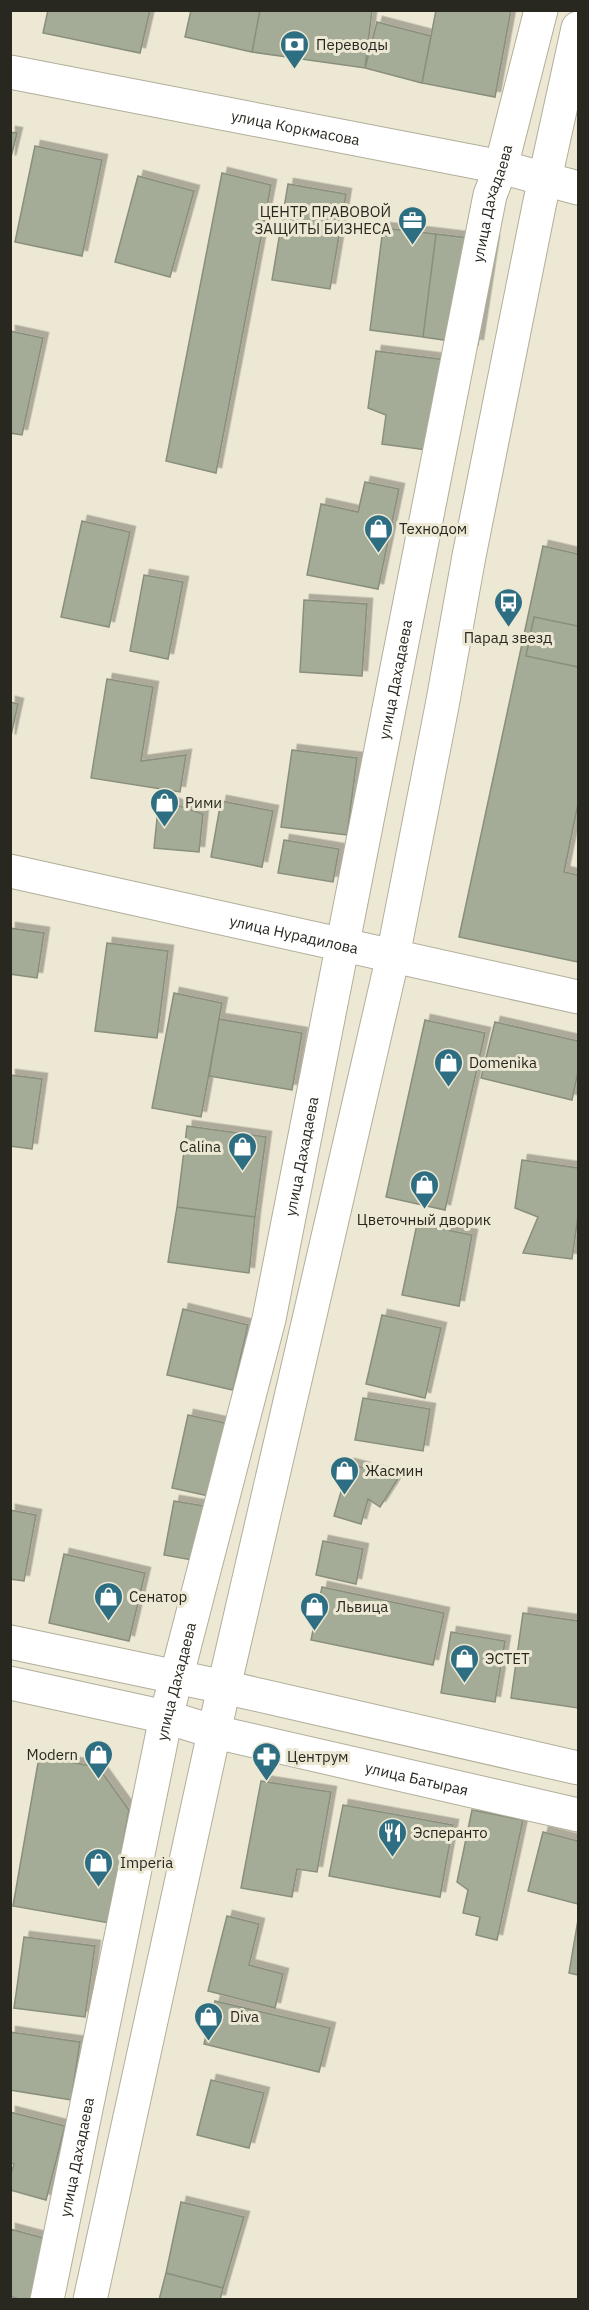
<svg xmlns="http://www.w3.org/2000/svg" width="589" height="2310" font-family="'IBM Plex Sans',sans-serif">
	<style>
		.building { fill: #a4ab97; stroke: #898f7c; stroke-width: 1.5; filter: url(#shadow) }
		.lines { fill: none; stroke-linecap: round; stroke-linejoin: round }
		.minor-casing { stroke: #b2ae9b; stroke-width: 35 }
		.primary-casing { stroke: #b2ae9b; stroke-width: 35 }
		.minor { stroke: #fff; stroke-width: 33 }
		.primary { stroke: #fff; stroke-width: 33 }
		.labels { text-anchor: middle; dominant-baseline: central; stroke-width: 6; stroke-linejoin: round; paint-order: stroke }
		.poi-label { font-size: 15px; fill: #292820; stroke: #ece8d3; text-anchor: start }
		.street-label { font-size: 15px; fill: #292820; stroke: #ece8d3 }
	</style>
	<defs>
		<filter id="shadow"><feDropShadow dx="5.5" dy="-5.5" stdDeviation="0" flood-color="#0004"/></filter>
	</defs>
	<rect width="100%" height="100%" fill="#ece8d3"/>
	<path class="building" d="M48,10H150L140,53L43,33Z
		M191,10H260L252,52L185,37Z
		M260,10H372L365,68L252,52Z
		M436,10H511L495,97L422,83Z
		M377,22L431,36L422,83L365,68Z
		M10,132L17,133L10,161Z
		M35,146L102,160L82,256L15,242Z
		M222,173L271,185L216,473L166,461Z
		M138,176L194,191L170,277L115,262Z
		M288,184L346,194L330,289L272,280Z
		M383,228L436,234L423,337L370,330Z
		M436,234L494,241L478,345L423,337Z
		M10,331L43,338L22,435L10,433Z
		M376,351L455,361L442,452L382,444L386,415L368,408Z
		M365,482L399,489L378,589L307,575L321,504L358,512Z
		M82,521L130,532L109,627L61,617Z
		M543,546L578,554V804L564,872L578,875V962L459,937Z
		M144,575L183,582L168,659L130,651Z
		M304,600L367,604L362,676L300,672Z
		M534,617L578,626V667L526,656Z
		M107,679L153,687L141,761L186,755L180,792L91,778Z
		M10,702L18,704L10,740Z
		M292,750L357,758L347,835L281,827Z
		M159,799L203,814L199,852L154,848Z
		M221,801L273,811L262,867L211,857Z
		M284,840L339,849L333,882L278,873Z
		M10,928L44,933L37,978L10,974Z
		M107,943L168,951L157,1038L95,1031Z
		M174,993L222,1003L201,1117L152,1108Z
		M219,1019L302,1033L292,1090L209,1076Z
		M425,1020L485,1033L445,1210L386,1197Z
		M495,1022L578,1041V1072L572,1100L481,1078Z
		M10,1075L42,1079L32,1149L10,1146Z
		M187,1126L266,1137L255,1217L177,1207Z
		M522,1160L578,1168V1216L572,1259L523,1253L538,1217L515,1208Z
		M177,1207L255,1217L249,1273L168,1262Z
		M417,1224L472,1235L459,1306L402,1295Z
		M183,1309L248,1325L233,1390L167,1375Z
		M382,1315L441,1328L425,1398L366,1384Z
		M363,1398L430,1409L423,1451L355,1440Z
		M188,1415L244,1427L227,1500L172,1488Z
		M349,1464L399,1477L380,1507L368,1499L361,1524L334,1516Z
		M174,1501L223,1509L214,1564L164,1555Z
		M10,1510L36,1515L24,1581L10,1579Z
		M323,1541L363,1549L356,1584L316,1575Z
		M64,1554L145,1573L129,1641L49,1623Z
		M322,1587L444,1613L433,1665L311,1640Z
		M523,1613L578,1621V1708L511,1698Z
		M451,1632L505,1641L495,1702L441,1693Z
		M39,1757L98,1767L129,1810L109,1923L13,1906Z
		M261,1781L331,1792L317,1872L297,1869L292,1897L241,1888Z
		M343,1805L453,1825L440,1897L329,1876Z
		M472,1810L523,1820L497,1940L476,1935L480,1917L463,1913L468,1890L457,1882Z
		M543,1832L578,1841V1904L528,1891Z
		M227,1916L259,1924L249,1965L283,1974L275,2008L208,1991Z
		M578,1920V1975L569,1973Z
		M24,1937L95,1946L85,2017L14,2008Z
		M215,2001L330,2028L319,2072L204,2044Z
		M10,2032L80,2042L71,2100L10,2090Z
		M211,2080L264,2093L249,2148L197,2135Z
		M10,2112L65,2126L46,2200L10,2190V2177L14,2164L10,2163Z
		M181,2202L244,2217L223,2288L166,2273Z
		M10,2229L51,2240L34,2300H22L10,2296Z
		M166,2273L223,2288L220,2300H159Z"/>
	<g class="lines">
		<defs>
			<g id="minor">
				<path id="s1" d="M10,871L578,997"/>
			</g>
			<g id="primary">
				<path id="s2" d="M10,72L501,167L578,188"/>
				<path d="M10,1642L224,1687L578,1768"/>
				<path id="s3" d="M10,1683L166,1717L215,1732L578,1815"/>
				<path id="s4" d="M47,2300L166,1717L269,1319L490,195L501,167L541,10"/>
				<path d="M90,2300L224,1687L393,956L442,706L469,556L539,206L578,28"/>
			</g>
		</defs>
		<use href="#minor" class="minor-casing"/>
		<use href="#primary" class="primary-casing"/>
		<use href="#minor" class="minor"/>
		<use href="#primary" class="primary"/>
	</g>
	<defs>
		<symbol id="bank-pin" viewBox="-11 -11 22 30"><path d="M0 17L-7.5 6A9.5 9.5 0 1 1 7.5 6Z" fill="#2e6e82" stroke="#ece8d3"/><path d="M-6-4H6V4H-6ZM0-2.3a2.3 2.3 0 1 0 0 4.6a2.3 2.3 0 1 0 0-4.6Z" fill="#fff"/></symbol>
		<symbol id="office-pin" viewBox="-11 -11 22 30"><path d="M0 17L-7.5 6A9.5 9.5 0 1 1 7.5 6Z" fill="#2e6e82" stroke="#ece8d3"/><path d="M-6-3h4V-5.5h4V-3h4V5H-6ZM-1-4.5V-3h2v-1.5ZM-6 0V1H6V0Z" fill="#fff"/></symbol>
		<symbol id="shop-pin" viewBox="-11 -11 22 30"><path d="M0 17L-7.5 6A9.5 9.5 0 1 1 7.5 6Z" fill="#2e6e82" stroke="#ece8d3"/><path d="M-5-2.5h2.3a2.7 3.5 0 0 1 5.4 0H5L5.5 6h-11ZM-1.5-2.5h3a1.5 2.3 0 0 0-3 0Z" fill="#fff"/></symbol>
		<symbol id="bus-pin" viewBox="-11 -11 22 30"><path d="M0 17L-7.5 6A9.5 9.5 0 1 1 7.5 6Z" fill="#2e6e82" stroke="#ece8d3"/><path d="M-5-6H5V4H4V6H2V4H-2V6H-4V4H-5ZM-3.5-4V0h7V-4ZM-3.5 1.2v1.5H-2V1.2ZM2 1.2v1.5H3.5V1.2Z" fill="#fff"/></symbol>
		<symbol id="pharmacy-pin" viewBox="-11 -11 22 30"><path d="M0 17L-7.5 6A9.5 9.5 0 1 1 7.5 6Z" fill="#2e6e82" stroke="#ece8d3"/><path d="M-2-6h4v4h4v4h-4v4h-4v-4h-4v-4h4Z" fill="#fff"/></symbol>
		<symbol id="restaurant-pin" viewBox="-11 -11 22 30"><path d="M0 17L-7.5 6A9.5 9.5 0 1 1 7.5 6Z" fill="#2e6e82" stroke="#ece8d3"/><path d="M-5-6h1v4h1v-4h1v4h1v-4h1v5L-1.5 .5V6h-2V.5L-5-1ZM5-6V6H3V1.5H1.5Q1.5-4 5-6Z" fill="#fff"/></symbol>
	</defs>
	<g fill-rule="evenodd">
		<use href="#bank-pin" x="278" y="28" width="33" height="45"/>
		<use href="#office-pin" x="396" y="204" width="33" height="45"/>
		<use href="#shop-pin" x="362" y="512" width="33" height="45"/>
		<use href="#bus-pin" x="492" y="586" width="33" height="45"/>
		<use href="#shop-pin" x="148" y="786" width="33" height="45"/>
		<use href="#shop-pin" x="432" y="1046" width="33" height="45"/>
		<use href="#shop-pin" x="226" y="1130" width="33" height="45"/>
		<use href="#shop-pin" x="408" y="1168" width="33" height="45"/>
		<use href="#shop-pin" x="328" y="1454" width="33" height="45"/>
		<use href="#shop-pin" x="92" y="1580" width="33" height="45"/>
		<use href="#shop-pin" x="298" y="1590" width="33" height="45"/>
		<use href="#shop-pin" x="448" y="1642" width="33" height="45"/>
		<use href="#shop-pin" x="82" y="1738" width="33" height="45"/>
		<use href="#pharmacy-pin" x="250" y="1740" width="33" height="45"/>
		<use href="#restaurant-pin" x="376" y="1816" width="33" height="45"/>
		<use href="#shop-pin" x="82" y="1846" width="33" height="45"/>
		<use href="#shop-pin" x="192" y="2000" width="33" height="45"/>
	</g>
	<g class="labels">
		<g class="poi-label">
			<text x="316" y="44">Переводы</text>
			<text x="391" y="211" text-anchor="end">ЦЕНТР ПРАВОВОЙ<tspan x="391" dy="17">ЗАЩИТЫ БИЗНЕСА</tspan></text>
			<text x="399" y="528">Технодом</text>
			<text x="508" y="637" text-anchor="middle">Парад звезд</text>
			<text x="185" y="802">Рими</text>
			<text x="469" y="1062">Domenika</text>
			<text x="221" y="1146" text-anchor="end">Calina</text>
			<text x="424" y="1219" text-anchor="middle">Цветочный дворик</text>
			<text x="365" y="1470">Жасмин</text>
			<text x="129" y="1596">Сенатор</text>
			<text x="336" y="1606">Львица</text>
			<text x="485" y="1658">ЭСТЕТ</text>
			<text x="78" y="1754" text-anchor="end">Modern</text>
			<text x="287" y="1756">Центрум</text>
			<text x="413" y="1832">Эсперанто</text>
			<text x="120" y="1862">Imperia</text>
			<text x="230" y="2016">Diva</text>
		</g>
		<g class="street-label">
			<text stroke="none"><textPath href="#s2" startOffset="291">улица Коркмасова</textPath></text>
			<text stroke="none"><textPath href="#s4" startOffset="2144">улица Дахадаева</textPath></text>
			<text stroke="none"><textPath href="#s4" startOffset="1658">улица Дахадаева</textPath></text>
			<text stroke="none"><textPath href="#s1" startOffset="291">улица Нурадилова</textPath></text>
			<text stroke="none"><textPath href="#s4" startOffset="1172">улица Дахадаева</textPath></text>
			<text stroke="none"><textPath href="#s4" startOffset="632">улица Дахадаева</textPath></text>
			<text stroke="none"><textPath href="#s3" startOffset="418">улица Батырая</textPath></text>
			<text stroke="none"><textPath href="#s4" startOffset="146">улица Дахадаева</textPath></text>
		</g>
	</g>
	<rect width="589" height="2310" fill="none" stroke="#292820" stroke-width="24"/>
</svg>
